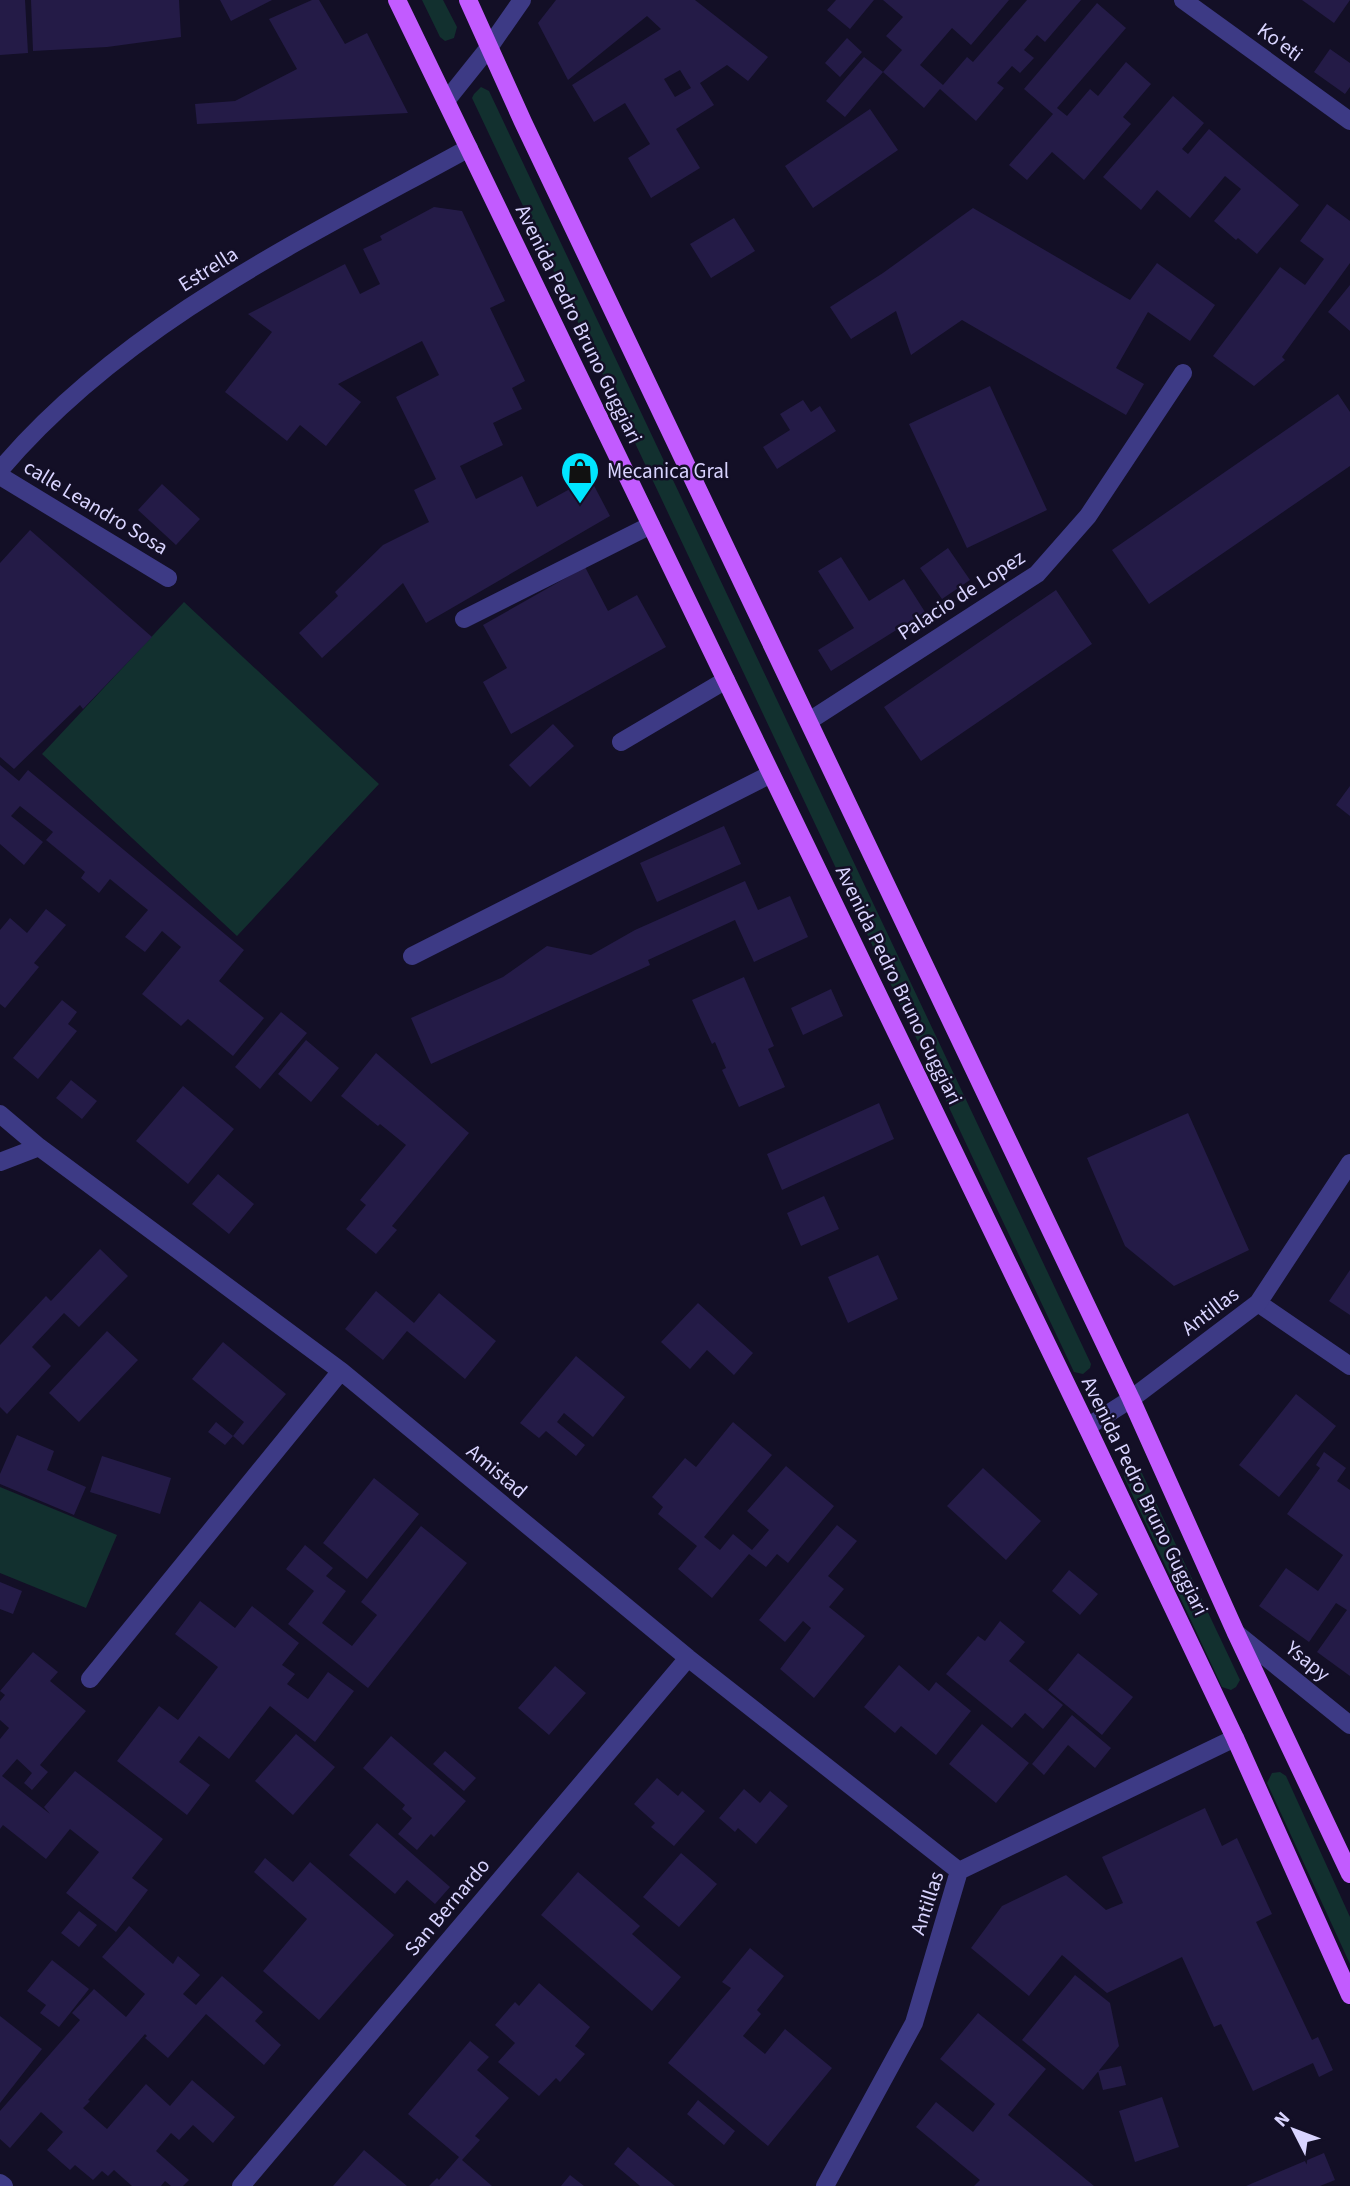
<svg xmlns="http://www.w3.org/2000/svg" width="1350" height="2186" font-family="'Source Sans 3',sans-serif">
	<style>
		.green { fill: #12302f }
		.building { fill: #241b47; fill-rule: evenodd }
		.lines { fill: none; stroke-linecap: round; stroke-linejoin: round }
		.service { stroke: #3d3a85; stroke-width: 18 }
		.minor { stroke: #3d3a85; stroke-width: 18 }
		.tertiary { stroke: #3d3a85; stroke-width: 18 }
		.primary { stroke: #c25bff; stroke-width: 18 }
		.labels { text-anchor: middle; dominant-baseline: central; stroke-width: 5; stroke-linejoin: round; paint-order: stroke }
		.street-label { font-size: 21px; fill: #d9d4ff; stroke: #130f26 }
		.poi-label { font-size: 21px; fill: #d9d4ff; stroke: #130f26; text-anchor: start }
	</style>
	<rect width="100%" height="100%" fill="#130f26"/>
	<path class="green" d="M422,0H443L457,27L454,38L445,41L440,37Z
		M481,87L489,91L1091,1364L1090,1368L1083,1374L1074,1372L472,98L474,94Z
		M184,602L379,784L237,936L42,754Z
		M1132,1468L1141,1471L1240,1680L1236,1687L1231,1690L1222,1687L1124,1477L1125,1472Z
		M0,1487L117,1535L86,1608L0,1573Z
		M1280,1772L1286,1776L1350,1917V1964L1267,1783L1272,1773Z"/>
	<path class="building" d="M0,0H25L28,53L0,55Z
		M31,0H179L181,37L107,47L33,51Z
		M220,0H272L231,21Z
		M312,0H319L345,44L367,33L408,113L197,124L195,104L235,101L297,69L269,19Z
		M556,0H695L768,57L748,81L727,65L700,83L714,105L676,129L700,168L651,198L628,158L650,144L625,103L594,122L572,85L661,29L647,16L568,80L538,23ZM680,70L691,88L675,97L664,79Z
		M836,0H874L850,29L827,10Z
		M883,0H1009L971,45L952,28L920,65L943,85L967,57L973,62L1027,0H1081L1045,42L1037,35L1024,50L1034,58L1020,73L1012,66L997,83L1004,88L976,121L940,89L924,108L883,72L902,50L886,36L903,17Z
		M1302,0H1350L1334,23Z
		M1097,3L1126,28L1057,108L1067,116L1090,89L1098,96L1126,62L1151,84L1123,117L1131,124L1084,180L1052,152L1027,180L1009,165L1053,114L1024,89Z
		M847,38L862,52L840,77L825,63Z
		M1330,49L1350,63V87L1345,94L1314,72Z
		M864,57L883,72L845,117L826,101Z
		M1173,96L1204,123L1182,149L1188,154L1209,129L1299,205L1257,254L1238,238L1236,240L1214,221L1241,189L1225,176L1190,218L1157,190L1141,210L1103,177Z
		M870,109L898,150L813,208L785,166Z
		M1327,204L1350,221V263L1282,357L1285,360L1254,386L1213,356L1280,267L1305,285L1324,259L1300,241Z
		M434,207L462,211L505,301L490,308L525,381L512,388L522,409L493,423L503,445L460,466L476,499L522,476L537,507L590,478L610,516L426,623L403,583L322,658L299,633L338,596L335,592L383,545L429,522L414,490L436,479L396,397L439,375L422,341L338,384L361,402L326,446L300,425L287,441L225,392L272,332L248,314L345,264L360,294L380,284L363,249L382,240L380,236Z
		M973,208L1130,300L1157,263L1215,305L1190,341L1148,312L1116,368L1144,384L1126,415L962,320L911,355L896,311L851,339L830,307L883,273Z
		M734,218L755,251L711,278L690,244Z
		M1350,285V331L1328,312Z
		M990,386L1047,510L967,548L909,424Z
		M1338,394L1350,412V466L1149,604L1112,550Z
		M803,400L811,412L820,406L836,431L777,469L763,447L790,430L780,414Z
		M162,484L200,519L176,545L138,510Z
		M30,530L152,637L83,709L80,705L14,769L0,757V563Z
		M948,548L970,580L942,599L920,568Z
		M841,557L869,601L904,579L925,612L831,671L818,650L854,628L818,571Z
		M585,567L608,611L637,595L666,647L511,734L483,682L507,668L483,625Z
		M1056,590L1092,644L921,761L884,707Z
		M553,724L574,746L530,787L509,765Z
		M0,765L19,781L28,770L244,950L219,981L264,1018L233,1056L188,1019L181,1026L142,994L181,947L162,931L145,952L125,937L148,910L110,879L99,893L81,878L85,872L46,840L53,832L20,806L11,816L43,842L24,865L0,844Z
		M1350,786V816L1336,805Z
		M724,826L741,864L657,902L640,863Z
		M745,881L758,910L790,896L808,937L754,962L735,920L648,960L650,965L431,1064L411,1018L503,977L547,946L591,955L635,930Z
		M46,909L66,925L34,963L39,967L5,1008L0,1004V930L10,918L27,933Z
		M744,977L774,1046L768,1049L785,1087L739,1107L722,1070L726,1068L715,1042L712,1044L692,1000Z
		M831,989L843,1016L803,1035L791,1008Z
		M62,1000L77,1012L68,1024L77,1031L38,1079L13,1058Z
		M281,1012L307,1033L260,1089L235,1067Z
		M306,1040L339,1068L311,1102L278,1074Z
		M376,1053L469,1133L392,1226L397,1230L376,1254L346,1229L366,1205L360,1200L406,1145L380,1124L378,1126L341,1096Z
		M71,1080L97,1101L82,1119L56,1098Z
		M183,1086L234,1129L188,1184L136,1141Z
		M879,1103L894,1139L782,1190L767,1154Z
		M1188,1113L1249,1250L1174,1286L1125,1246L1087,1158Z
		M218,1174L254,1204L229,1234L192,1204Z
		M824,1196L839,1229L801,1246L787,1213Z
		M100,1249L128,1276L79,1327L64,1313L32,1347L51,1366L7,1414L0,1407V1345L46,1296L51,1301Z
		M878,1255L898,1299L848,1323L828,1277Z
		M1350,1270V1315L1329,1301Z
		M376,1291L414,1323L439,1293L496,1341L465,1379L407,1331L383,1360L345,1329Z
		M698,1303L753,1353L734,1375L707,1350L690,1369L661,1342Z
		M107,1331L138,1360L79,1422L49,1393Z
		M223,1342L286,1394L243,1445L233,1436L225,1445L208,1432L216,1422L233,1436L244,1422L192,1379Z
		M576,1356L625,1397L593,1437L564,1413L557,1422L585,1445L576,1456L546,1431L539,1438L520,1423Z
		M1296,1394L1336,1426L1279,1497L1239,1465Z
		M733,1422L772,1455L704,1537L720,1550L733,1534L752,1550L769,1530L747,1511L786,1466L834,1506L788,1563L777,1554L766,1567L749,1554L712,1598L678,1569L697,1546L658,1514L663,1507L652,1497L685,1458L696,1467Z
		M17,1435L54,1451L47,1470L86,1487L74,1515L0,1484V1474Z
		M1324,1452L1346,1468L1337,1481L1350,1490V1676L1317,1652L1347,1610L1336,1603L1309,1642L1259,1606L1286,1568L1318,1591L1343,1555L1287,1514L1320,1468L1316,1465Z
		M102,1456L171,1478L160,1514L90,1492Z
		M983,1468L1041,1521L1006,1560L947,1506Z
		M374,1478L419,1514L367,1579L323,1543Z
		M837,1525L857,1541L828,1576L844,1589L829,1607L865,1636L814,1698L780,1669L811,1628L803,1621L785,1642L759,1620Z
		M421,1526L467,1563L368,1688L288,1624L314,1591L286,1569L305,1545L333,1568L326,1576L346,1591L322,1623L352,1646L377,1615L361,1602Z
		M1069,1570L1098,1594L1080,1615L1052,1591Z
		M0,1582L22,1591L13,1614L0,1609Z
		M200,1601L235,1628L252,1606L299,1643L282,1665L295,1674L287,1684L308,1699L328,1672L354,1691L315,1742L270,1706L229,1759L199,1736L179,1762L210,1785L187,1815L117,1761L159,1706L178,1720L218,1667L175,1634Z
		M1000,1621L1025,1642L1009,1661L1063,1705L1043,1729L1025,1713L1012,1728L946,1674L978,1636L985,1641Z
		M33,1652L58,1672L50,1681L86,1711L40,1765L48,1772L32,1790L24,1783L32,1773L17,1759L2,1776L50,1814L44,1807L75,1771L163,1839L132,1878L148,1890L116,1932L66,1893L99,1852L70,1829L46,1859L3,1825L0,1829V1739L9,1728L0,1720V1701L5,1695L0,1691Z
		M1078,1653L1133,1697L1102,1735L1048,1690Z
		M899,1665L929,1691L936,1682L971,1711L936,1755L901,1726L895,1733L864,1707Z
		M555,1666L586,1693L549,1735L518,1708Z
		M1072,1715L1111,1748L1095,1768L1068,1745L1044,1775L1032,1764Z
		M982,1724L1029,1763L996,1803L949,1764Z
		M296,1734L335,1767L293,1815L255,1781Z
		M391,1736L466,1801L434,1837L431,1834L417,1850L398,1834L412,1818L402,1809L405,1805L363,1768Z
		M445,1751L476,1778L464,1791L433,1764Z
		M657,1778L678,1796L682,1791L705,1811L674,1846L651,1827L655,1823L634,1804Z
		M744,1789L760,1803L770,1791L788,1806L756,1844L738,1828L735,1832L719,1818Z
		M1205,1808L1222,1846L1237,1838L1272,1914L1256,1922L1312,2040L1318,2037L1333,2070L1319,2077L1313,2063L1253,2091L1221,2024L1214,2027L1182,1957L1107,1993L1062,1955L1029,1996L971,1948L1002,1906L1066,1875L1106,1910L1123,1903L1102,1857Z
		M377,1823L450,1887L435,1904L407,1880L395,1894L349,1855Z
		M681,1853L717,1884L679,1927L643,1897Z
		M265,1858L293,1882L310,1862L394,1935L319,2020L263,1971L307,1919L254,1872Z
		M578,1872L640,1926L632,1934L681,1977L652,2011L541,1915Z
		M79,1911L97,1925L79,1947L61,1933Z
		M129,1926L173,1964L178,1956L200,1975L183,1994L196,2005L222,1976L263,2012L255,2021L281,2045L264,2065L206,2014L168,2058L145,2038L147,2036L145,2034L88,2100L90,2101L83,2108L107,2129L146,2084L170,2106L192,2080L235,2117L213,2143L193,2125L179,2140L171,2133L156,2151L189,2180L183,2186H171L165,2181L161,2186H132L114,2170L108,2176L102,2171L93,2180L75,2165L70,2170L47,2150L63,2132L41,2112L10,2148L0,2139V2111L80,2020L72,2013L94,1989L126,2017L145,1994L102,1957Z
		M750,1948L784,1976L757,2010L761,2014L743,2036L765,2054L785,2029L832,2068L768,2146L668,2063L731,1988L722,1982Z
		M52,1960L89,1989L59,2027L40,2013L46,2005L27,1991Z
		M1075,1975L1110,2003L1119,2046L1083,2090L1022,2040Z
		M539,1983L590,2027L575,2046L585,2054L560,2082L556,2078L539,2096L498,2062L515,2043L495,2025L515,2002L519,2006Z
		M978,2013L1046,2069L1008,2115L1094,2186H974L980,2180L916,2127L936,2102L973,2132L995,2104L940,2059Z
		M0,2016L42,2049L0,2103Z
		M470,2041L489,2057L477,2070L509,2098L475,2136L480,2140L462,2160L492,2186H429L437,2178L439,2180L459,2157L408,2114Z
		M1121,2066L1126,2085L1103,2090L1098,2071Z
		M1162,2097L1179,2147L1135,2162L1119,2111Z
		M698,2100L735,2131L724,2145L687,2114Z
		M628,2147L659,2173L675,2186H640L614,2164Z
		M364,2150L407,2186H333Z
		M1324,2153L1335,2180L1320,2186H1246Z
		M570,2175L584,2186H561Z"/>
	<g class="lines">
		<path class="service" d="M464,619L651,525
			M621,742L726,680
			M412,956L771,774"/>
		<path class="minor" d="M0,470C124,324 303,239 469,148
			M0,476L168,578
			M809,721L1037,574L1088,516L1183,373
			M0,1114L39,1147L341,1371L688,1658L959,1871
			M0,1162L39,1147
			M1258,1303L1350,1366
			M1236,1633L1350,1725
			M90,1679L341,1371
			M0,2183L4,2186
			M241,2186L688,1658
			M825,2186L914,2023L959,1871L1235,1738"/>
		<path class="tertiary" d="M1183,0L1350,121
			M446,101L490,46L522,0
			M1087,1427L1131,1399L1258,1303L1350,1163"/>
		<path class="primary" d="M397,0L1087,1427L1235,1738L1350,1995
			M468,0L523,122L1131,1399L1236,1633L1350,1874"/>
	</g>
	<defs>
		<symbol id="shop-pin" viewBox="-11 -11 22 30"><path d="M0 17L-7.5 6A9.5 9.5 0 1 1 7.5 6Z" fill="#00e5ff" stroke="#130f26"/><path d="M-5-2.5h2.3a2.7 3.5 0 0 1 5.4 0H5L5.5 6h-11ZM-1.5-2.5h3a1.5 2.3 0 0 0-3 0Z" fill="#111"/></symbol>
	</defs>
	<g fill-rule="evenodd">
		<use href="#shop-pin" x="558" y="449" width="44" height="60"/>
	</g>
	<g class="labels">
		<g class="street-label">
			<text transform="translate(1280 42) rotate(36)">Ko'eti</text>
			<text transform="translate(208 269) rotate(-32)">Estrella</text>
			<text transform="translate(579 324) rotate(64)">Avenida Pedro Bruno Guggiari</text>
			<text transform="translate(96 507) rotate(31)">calle Leandro Sosa</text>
			<text transform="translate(961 595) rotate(-33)">Palacio de Lopez</text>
			<text transform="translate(899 985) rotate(64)">Avenida Pedro Bruno Guggiari</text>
			<text transform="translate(1210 1311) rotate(-37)">Antillas</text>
			<text transform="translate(497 1471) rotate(40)">Amistad</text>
			<text transform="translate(1145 1496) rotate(64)">Avenida Pedro Bruno Guggiari</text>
			<text transform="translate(1308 1661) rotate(39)">Ysapy</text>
			<text transform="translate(927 1903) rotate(-72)">Antillas</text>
			<text transform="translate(447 1907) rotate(-50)">San Bernardo</text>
		</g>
		<g class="poi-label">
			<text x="607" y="471">Mecanica Gral</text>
		</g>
	</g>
	<g transform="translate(1294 2130) rotate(312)" stroke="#130f26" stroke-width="5" paint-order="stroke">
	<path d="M0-5L12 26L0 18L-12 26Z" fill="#d9d4ff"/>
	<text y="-10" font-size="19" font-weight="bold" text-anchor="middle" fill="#d9d4ff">N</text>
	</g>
</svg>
